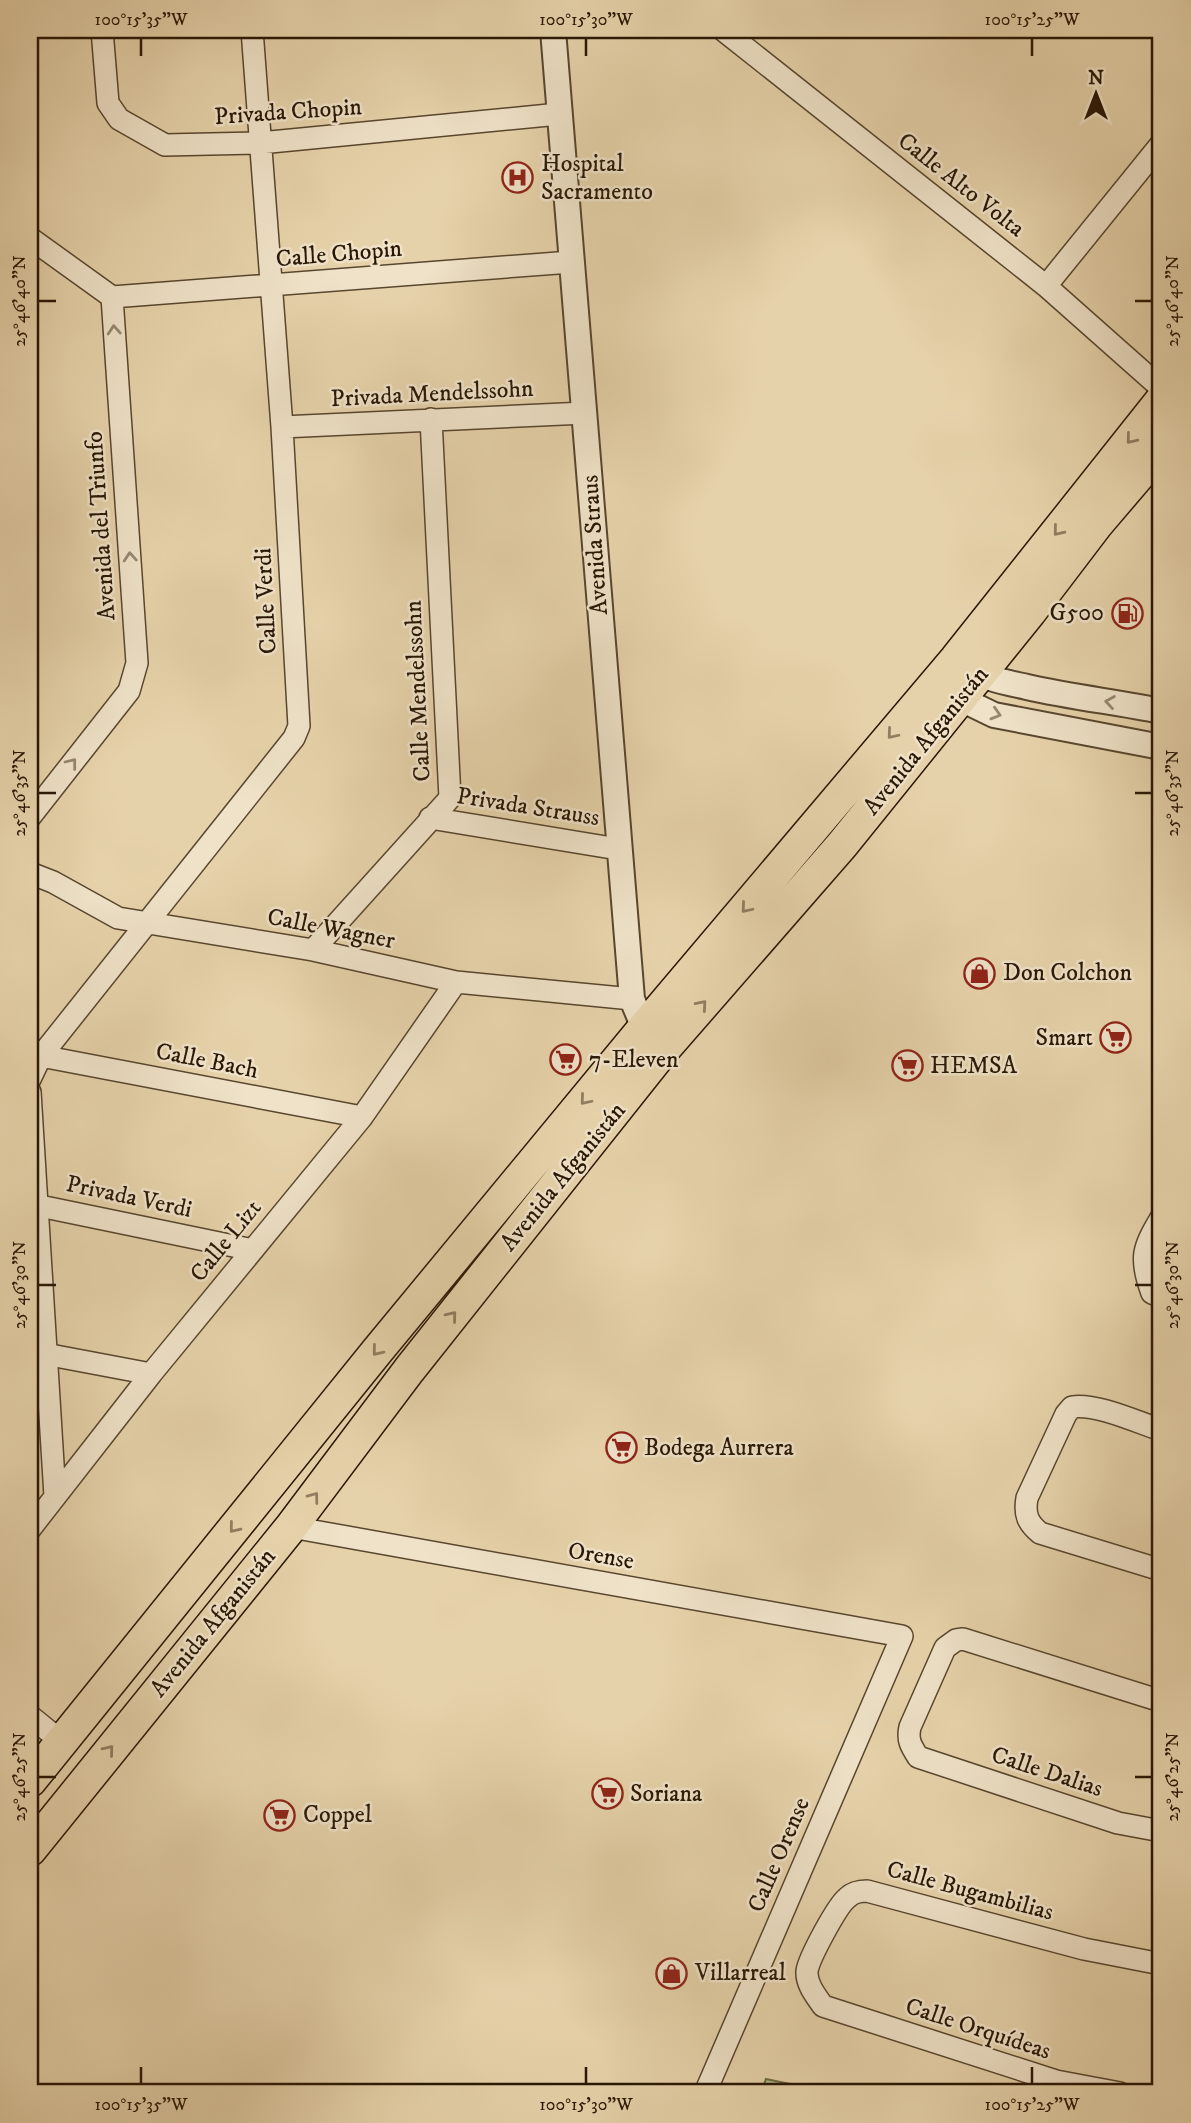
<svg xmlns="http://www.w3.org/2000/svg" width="1191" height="2123" font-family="'IM FELL DW Pica',serif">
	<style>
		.green { fill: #b0bd8c; stroke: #6c6a48; stroke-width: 2 }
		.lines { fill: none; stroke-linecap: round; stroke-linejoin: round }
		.minor-casing { stroke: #58462e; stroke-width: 24 }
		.tertiary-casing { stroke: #58462e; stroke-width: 28 }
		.primary-casing { stroke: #291705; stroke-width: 35 }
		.minor { stroke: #efe2c8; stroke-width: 21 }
		.tertiary { stroke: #efe2c8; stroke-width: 24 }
		.primary { stroke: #e6d2aa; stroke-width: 32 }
		.oneway { stroke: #968770 }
		.oneway2 { stroke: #917e60 }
		.ticks { fill: none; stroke: #291705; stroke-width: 2.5 }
		.labels { text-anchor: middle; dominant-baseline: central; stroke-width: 5; stroke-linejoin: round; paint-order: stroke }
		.street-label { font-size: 24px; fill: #291705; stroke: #efe2c8 }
		.poi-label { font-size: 24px; fill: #291705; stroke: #efe2c8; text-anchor: start }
		.neatline { fill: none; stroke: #291705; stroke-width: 2.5 }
		.ticks-label { font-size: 18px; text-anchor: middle; fill: #291705 }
	</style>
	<rect width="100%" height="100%" fill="#e6d2aa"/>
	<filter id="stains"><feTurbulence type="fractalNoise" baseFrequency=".00286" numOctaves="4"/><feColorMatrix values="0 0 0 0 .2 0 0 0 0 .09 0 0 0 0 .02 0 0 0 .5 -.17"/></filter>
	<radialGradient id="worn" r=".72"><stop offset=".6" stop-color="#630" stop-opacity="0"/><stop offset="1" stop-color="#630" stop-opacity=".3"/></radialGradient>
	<path class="green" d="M766,2079L833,2093H761Z"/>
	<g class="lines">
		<defs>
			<path id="minor" d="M102,30L108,103L119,119L165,145L260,143L559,114
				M723,30L1046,286L1161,388
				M30,238L112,297L137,663L129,691L30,817
				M1046,286L1161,144
				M112,297L571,262
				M282,427L585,413
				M430,818L618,849
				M30,873L53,882L118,918L313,950L456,982L632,999
				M313,950L450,798L431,419
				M41,1056L362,1117
				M30,1079L41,1056L294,738L299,726L282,427L252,30
				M30,1092L55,1496
				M35,1205L253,1250
				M1161,1218C1143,1248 1139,1258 1152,1293L1161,1297
				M45,1354L151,1374
				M1161,1430C1137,1422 1096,1403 1072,1407L1066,1414L1027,1498C1024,1515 1028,1523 1040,1533L1161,1570
				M291,1527L902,1636L705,2093
				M30,1529L151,1374L362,1117L456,982
				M1161,1701L963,1639L956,1640L945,1648L910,1727C907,1740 911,1746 918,1757L1118,1823L1161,1831
				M30,1716L62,1742
				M1120,2093L1056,2081L823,2006C816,1996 806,1984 807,1971C809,1958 837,1906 847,1898C853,1892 859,1891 867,1891L1084,1949L1161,1964"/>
			<path id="tertiary" d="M553,30L632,999L644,1028L654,1038
				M966,665C984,679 1005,682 1027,687C1071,697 1116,702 1161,711
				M946,688L959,698L994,715L1161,747"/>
			<path id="primary" d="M30,1781L378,1350L644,1028L956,659L1161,401
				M30,1850L291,1527L409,1370L665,1048L842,845L1030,612L1097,524L1161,449"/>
		</defs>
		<use href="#minor" class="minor-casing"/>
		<use href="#tertiary" class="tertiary-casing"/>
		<use href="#primary" class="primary-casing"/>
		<use href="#minor" class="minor"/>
		<use href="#tertiary" class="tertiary"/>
		<use href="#primary" class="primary"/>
	</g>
	<defs><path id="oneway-chevron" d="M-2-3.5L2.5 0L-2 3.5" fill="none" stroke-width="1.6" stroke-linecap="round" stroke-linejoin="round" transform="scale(1.75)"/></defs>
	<g class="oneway">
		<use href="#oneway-chevron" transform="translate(114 330) rotate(-94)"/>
		<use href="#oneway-chevron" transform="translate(130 557) rotate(-94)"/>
		<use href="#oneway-chevron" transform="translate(1110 702) rotate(-171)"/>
		<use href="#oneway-chevron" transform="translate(996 714) rotate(17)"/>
		<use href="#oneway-chevron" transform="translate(72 763) rotate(-52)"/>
	</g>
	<g class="oneway2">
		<use href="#oneway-chevron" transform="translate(1131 439) rotate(129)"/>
		<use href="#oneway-chevron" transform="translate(1058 531) rotate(129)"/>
		<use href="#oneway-chevron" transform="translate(892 734) rotate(130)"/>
		<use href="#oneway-chevron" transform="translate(746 908) rotate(130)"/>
		<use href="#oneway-chevron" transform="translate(702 1005) rotate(-49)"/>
		<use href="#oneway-chevron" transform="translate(585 1100) rotate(130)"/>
		<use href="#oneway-chevron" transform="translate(452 1316) rotate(-51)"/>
		<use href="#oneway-chevron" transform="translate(377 1351) rotate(129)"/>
		<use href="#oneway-chevron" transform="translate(314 1497) rotate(-53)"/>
		<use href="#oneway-chevron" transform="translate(234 1528) rotate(129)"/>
		<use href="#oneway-chevron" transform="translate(109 1750) rotate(-51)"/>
	</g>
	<path class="ticks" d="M141,38V56M586,38V56M1032,38V56M38,301H56M1135,301H1152M38,793H56M1135,793H1152M38,1285H56M1135,1285H1152M38,1777H56M1135,1777H1152M141,2067V2084M586,2067V2084M1032,2067V2084"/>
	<defs>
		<symbol id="hospital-ring" viewBox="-11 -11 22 22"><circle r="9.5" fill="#efe2c8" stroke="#8f2418" stroke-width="1.5"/><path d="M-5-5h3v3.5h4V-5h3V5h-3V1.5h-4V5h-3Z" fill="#8f2418"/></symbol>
		<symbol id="fuel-ring" viewBox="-11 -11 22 22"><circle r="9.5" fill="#efe2c8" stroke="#8f2418" stroke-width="1.5"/><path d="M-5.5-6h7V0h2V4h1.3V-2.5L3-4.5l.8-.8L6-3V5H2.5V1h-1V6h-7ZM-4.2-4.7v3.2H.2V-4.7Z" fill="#8f2418"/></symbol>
		<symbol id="shop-ring" viewBox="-11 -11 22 22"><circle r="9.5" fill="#efe2c8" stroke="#8f2418" stroke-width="1.5"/><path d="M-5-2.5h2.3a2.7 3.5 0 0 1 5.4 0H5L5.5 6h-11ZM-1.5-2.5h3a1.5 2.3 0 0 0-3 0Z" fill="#8f2418"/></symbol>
		<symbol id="supermarket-ring" viewBox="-11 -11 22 22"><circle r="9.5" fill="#efe2c8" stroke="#8f2418" stroke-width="1.5"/><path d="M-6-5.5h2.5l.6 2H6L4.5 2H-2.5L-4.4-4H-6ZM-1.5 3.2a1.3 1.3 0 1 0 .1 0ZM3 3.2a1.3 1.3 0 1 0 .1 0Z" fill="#8f2418"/></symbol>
	</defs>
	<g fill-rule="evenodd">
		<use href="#hospital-ring" x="500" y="160" width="35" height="35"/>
		<use href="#fuel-ring" x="1110" y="596" width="35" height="35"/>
		<use href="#shop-ring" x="962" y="956" width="35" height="35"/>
		<use href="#supermarket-ring" x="1098" y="1020" width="35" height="35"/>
		<use href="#supermarket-ring" x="548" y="1042" width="35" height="35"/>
		<use href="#supermarket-ring" x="890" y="1048" width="35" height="35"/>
		<use href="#supermarket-ring" x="604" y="1430" width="35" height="35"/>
		<use href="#supermarket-ring" x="590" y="1776" width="35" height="35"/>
		<use href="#supermarket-ring" x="262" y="1798" width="35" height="35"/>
		<use href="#shop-ring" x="654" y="1956" width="35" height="35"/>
	</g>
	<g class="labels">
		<g class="street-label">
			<text transform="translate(288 112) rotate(-4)">Privada Chopin</text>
			<text transform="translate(961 185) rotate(38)">Calle Alto Volta</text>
			<text transform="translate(339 254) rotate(-5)">Calle Chopin</text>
			<text transform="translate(432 394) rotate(-3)">Privada Mendelssohn</text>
			<text transform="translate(101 526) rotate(-94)">Avenida del Triunfo</text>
			<text transform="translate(595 545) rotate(-94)">Avenida Straus</text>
			<text transform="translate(266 601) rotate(-93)">Calle Verdi</text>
			<text transform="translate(418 691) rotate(-93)">Calle Mendelssohn</text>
			<text transform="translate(926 741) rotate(-51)">Avenida Afganistán</text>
			<text transform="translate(528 807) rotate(9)">Privada Strauss</text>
			<text transform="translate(331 929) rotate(11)">Calle Wagner</text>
			<text transform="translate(207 1061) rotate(11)">Calle Bach</text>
			<text transform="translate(563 1177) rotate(-51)">Avenida Afganistán</text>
			<text transform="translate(129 1197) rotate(12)">Privada Verdi</text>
			<text transform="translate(226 1241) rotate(-51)">Calle Lizt</text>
			<text transform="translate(601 1556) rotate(10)">Orense</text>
			<text transform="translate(213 1623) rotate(-51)">Avenida Afganistán</text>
			<text transform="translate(1047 1772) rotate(18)">Calle Dalias</text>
			<text transform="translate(779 1855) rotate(-67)">Calle Orense</text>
			<text transform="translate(970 1891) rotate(15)">Calle Bugambilias</text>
			<text transform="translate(978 2029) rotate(18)">Calle Orquídeas</text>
		</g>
		<g class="poi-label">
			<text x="541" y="164">Hospital<tspan x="541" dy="28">Sacramento</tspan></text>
			<text x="1104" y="613" text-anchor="end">G500</text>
			<text x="1003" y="973">Don Colchon</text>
			<text x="1093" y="1038" text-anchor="end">Smart</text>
			<text x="589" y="1060">7-Eleven</text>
			<text x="930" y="1066">HEMSA</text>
			<text x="644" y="1448">Bodega Aurrera</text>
			<text x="630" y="1794">Soriana</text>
			<text x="303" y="1815">Coppel</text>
			<text x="695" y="1973">Villarreal</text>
		</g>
	</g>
	<rect width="1191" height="2123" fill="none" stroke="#e6d2aa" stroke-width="77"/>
	<g transform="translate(1096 94)" stroke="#efe2c8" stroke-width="5" paint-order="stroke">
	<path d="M0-5L12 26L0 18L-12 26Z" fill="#291705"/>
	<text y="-10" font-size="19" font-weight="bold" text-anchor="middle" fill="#291705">N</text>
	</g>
	<rect x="38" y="38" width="1114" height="2046" class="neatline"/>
	<g class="ticks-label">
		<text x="141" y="25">100°15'35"W</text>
		<text x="586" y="25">100°15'30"W</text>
		<text x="1032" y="25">100°15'25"W</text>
		<text transform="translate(19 301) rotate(-90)" y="6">25°46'40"N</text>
		<text transform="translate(1172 301) rotate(-90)" y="6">25°46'40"N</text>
		<text transform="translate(19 793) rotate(-90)" y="6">25°46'35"N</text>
		<text transform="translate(1172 793) rotate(-90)" y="6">25°46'35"N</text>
		<text transform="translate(19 1285) rotate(-90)" y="6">25°46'30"N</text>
		<text transform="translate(1172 1285) rotate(-90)" y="6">25°46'30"N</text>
		<text transform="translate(19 1777) rotate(-90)" y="6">25°46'25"N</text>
		<text transform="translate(1172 1777) rotate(-90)" y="6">25°46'25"N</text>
		<text x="141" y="2110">100°15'35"W</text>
		<text x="586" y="2110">100°15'30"W</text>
		<text x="1032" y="2110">100°15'25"W</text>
	</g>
	<rect width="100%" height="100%" filter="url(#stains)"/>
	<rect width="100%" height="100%" fill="url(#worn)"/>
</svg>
